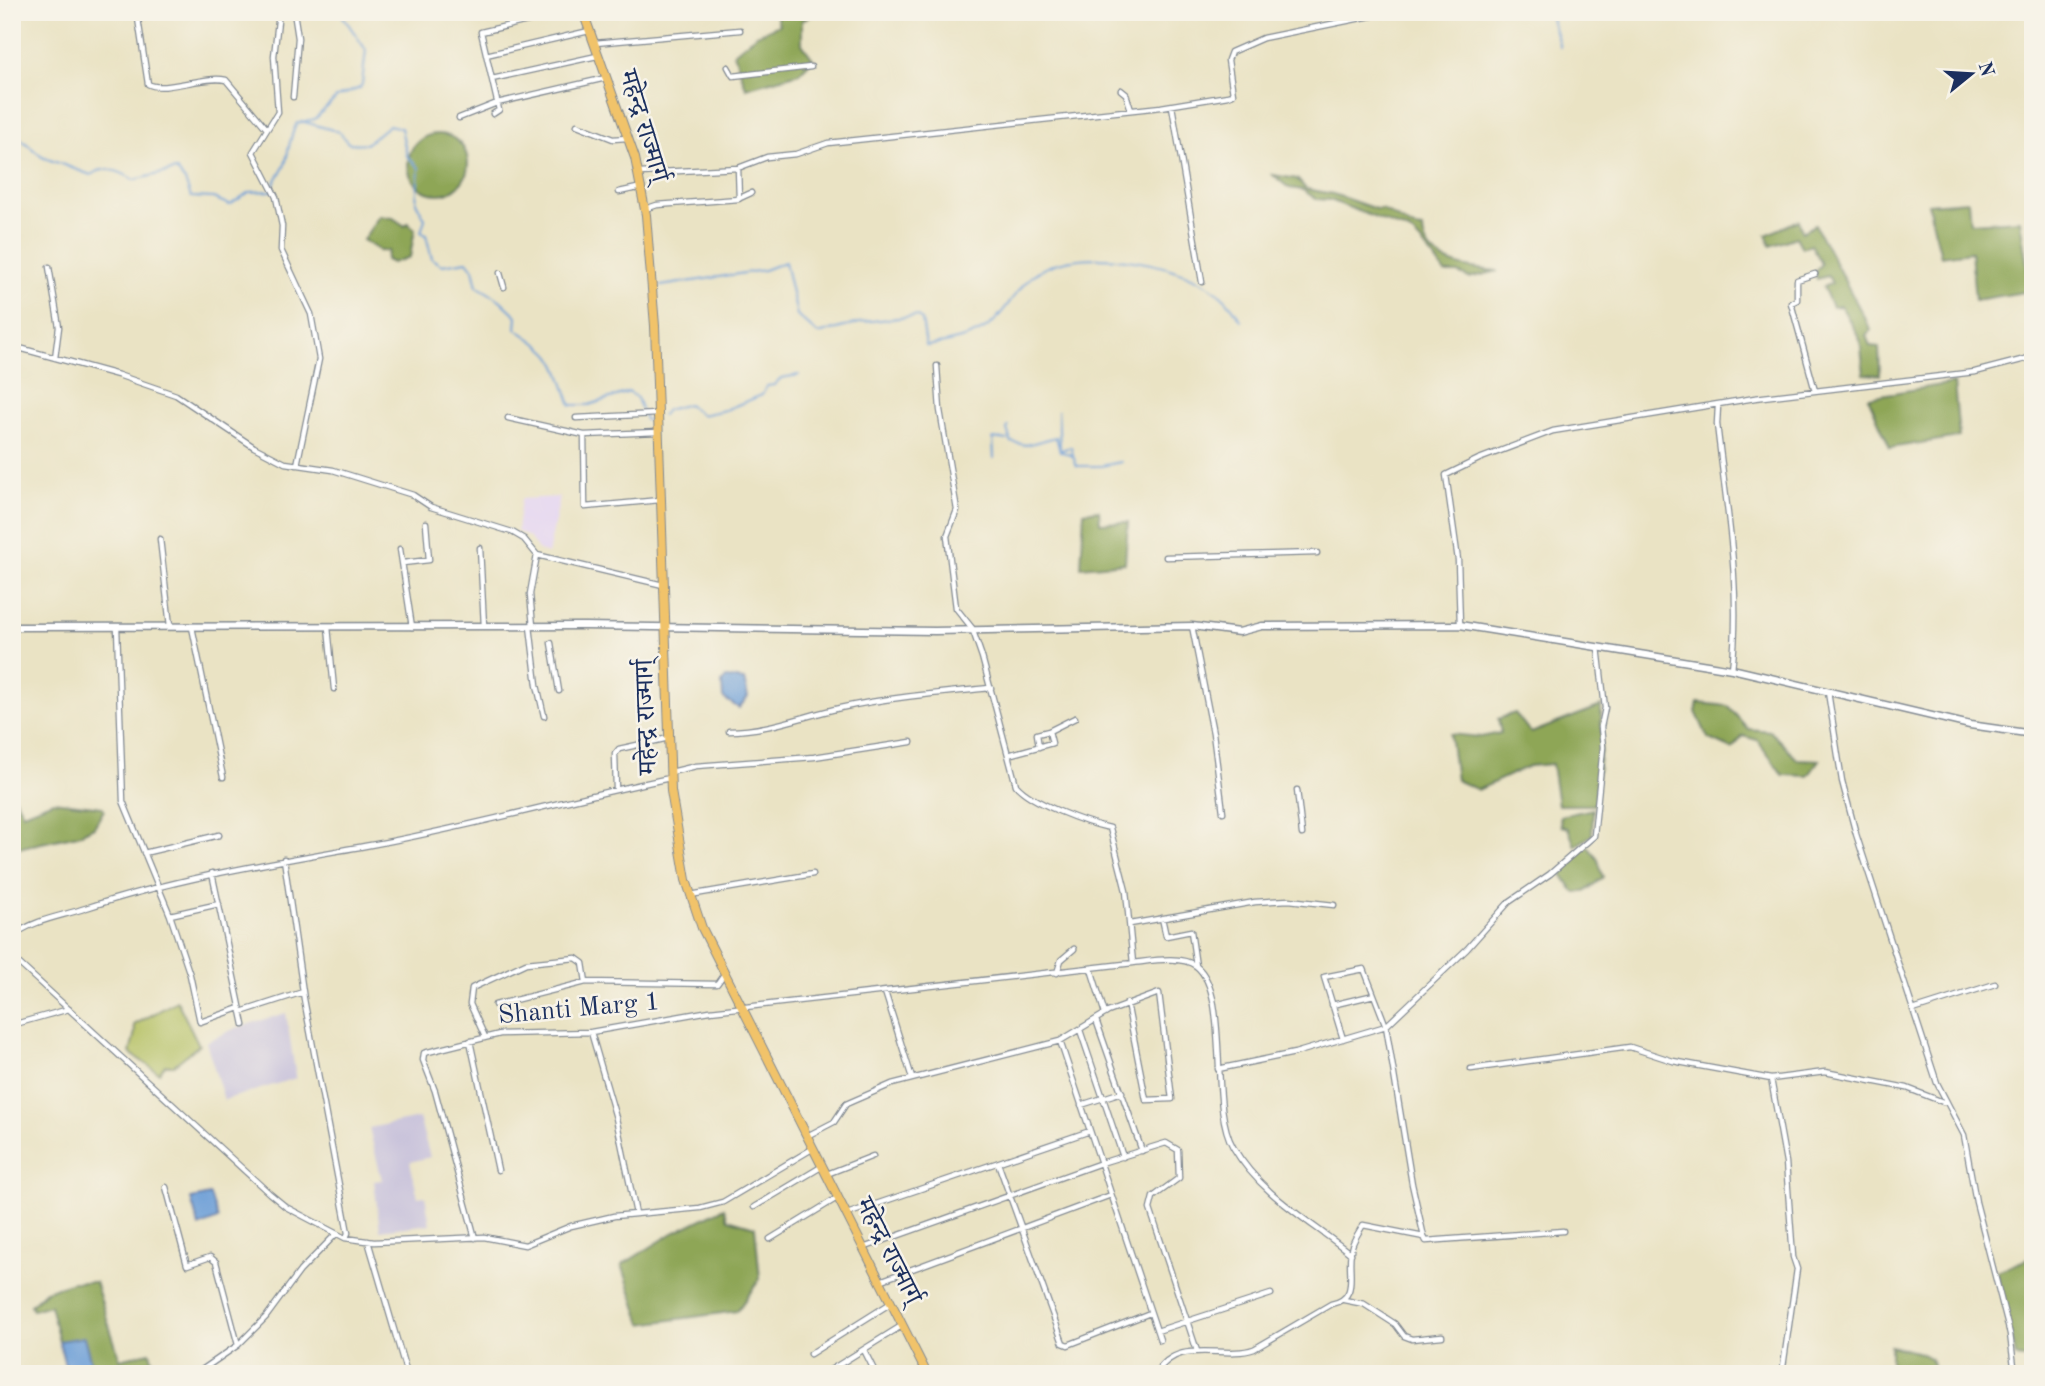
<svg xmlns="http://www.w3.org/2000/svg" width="2045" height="1386" font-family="'Old Standard TT','Noto Serif Devanagari',serif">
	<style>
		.built { fill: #e3d3f2 }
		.industrial { fill: #c6c0da }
		.green { fill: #b3bf61; stroke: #677760; stroke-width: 2 }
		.forest { fill: #8ea657; stroke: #546a5a; stroke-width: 2 }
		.water { fill: #6c9ed7; stroke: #44669a; stroke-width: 2 }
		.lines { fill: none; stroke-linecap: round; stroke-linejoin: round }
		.stream { stroke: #6c9ed7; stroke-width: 2 }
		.minor-casing { stroke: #828991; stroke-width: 7 }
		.tertiary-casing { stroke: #828991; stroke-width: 9 }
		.trunk-casing { stroke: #828991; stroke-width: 10 }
		.minor { stroke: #fff; stroke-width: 4.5 }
		.tertiary { stroke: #fff; stroke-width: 6 }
		.trunk { stroke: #f1c36a; stroke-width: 8 }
		.labels { text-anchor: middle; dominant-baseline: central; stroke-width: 5; stroke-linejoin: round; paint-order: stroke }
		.street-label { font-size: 26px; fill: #1b2f5e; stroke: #f7f3e8 }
	</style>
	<rect width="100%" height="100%" fill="#f7f3e8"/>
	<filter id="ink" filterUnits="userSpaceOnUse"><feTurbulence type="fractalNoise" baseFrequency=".0143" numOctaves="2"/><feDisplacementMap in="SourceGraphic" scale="14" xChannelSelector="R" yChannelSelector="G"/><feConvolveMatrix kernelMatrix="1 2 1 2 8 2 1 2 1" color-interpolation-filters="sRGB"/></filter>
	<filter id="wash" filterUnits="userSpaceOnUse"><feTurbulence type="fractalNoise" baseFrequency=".00686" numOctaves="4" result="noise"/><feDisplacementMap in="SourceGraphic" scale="28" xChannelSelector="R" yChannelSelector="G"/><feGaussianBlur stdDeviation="1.57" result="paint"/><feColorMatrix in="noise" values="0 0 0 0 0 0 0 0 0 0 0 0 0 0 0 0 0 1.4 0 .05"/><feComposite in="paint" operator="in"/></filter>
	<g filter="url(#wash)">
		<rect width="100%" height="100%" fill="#eae3c4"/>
		<path class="built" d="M560,497L548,554L538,550L529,537L517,531L521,499Z"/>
		<path class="industrial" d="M286,1013L296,1078L224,1100L206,1042L236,1028Z
			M419,1118L430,1157L410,1162L418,1197L425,1196L430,1224L380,1230L374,1181L382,1180L369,1128Z"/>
		<path class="green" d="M177,1001L199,1045L174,1065H165L159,1073L130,1053L135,1032L134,1025Z"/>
		<path class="forest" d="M775,12H819L802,20V44L813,59L799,73L746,88L734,53L756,35L779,25Z
			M408 164a30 30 0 1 1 60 0a30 30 0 1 1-60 0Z
			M1273,175L1297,179L1306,189L1333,194L1376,209H1382L1414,228L1423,229C1424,265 1471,269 1498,271L1469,278L1458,273H1445C1437,262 1419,238 1409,231L1330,200L1316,199L1303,190L1289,188Z
			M1968,201L1970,223L2020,220L2031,291L1975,300L1971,252L1941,256L1928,204Z
			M379,216L393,218L405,226L408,223L415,229L410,257L392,263L386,260L388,251H380L363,240Z
			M1799,220L1802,232L1815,225L1871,330L1866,335L1870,346L1879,347L1880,375L1864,374L1860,339L1841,306L1832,307L1823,287L1832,283L1828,276L1817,279L1815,271L1821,264L1811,244L1802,248L1796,237L1771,246L1766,235Z
			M1954,383L1959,437L1890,448L1868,397Z
			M1099,510L1100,523L1128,522L1125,563L1081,567L1084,512Z
			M1698,703L1728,706L1748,729L1770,731L1797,759L1820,760L1808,776L1783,775L1757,740L1743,736L1732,749L1708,738L1696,712Z
			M1601,706V747L1594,805H1558L1552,764L1529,766L1478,790L1456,780L1450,734L1481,737L1501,733L1498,719L1515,713L1531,733Z
			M15,799L23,813L53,801L102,807L104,810L94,827L78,835L14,849L12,804Z
			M1593,809L1592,835L1575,846L1568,828L1561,826L1560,816Z
			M1588,846L1598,860L1603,877L1585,892H1574L1562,874L1581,850Z
			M724,1208L728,1219L755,1227L760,1279L737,1311L642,1324L622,1265L673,1233Z
			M2033,1257V1359L2016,1357L1997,1271Z
			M73,1282H95L120,1359L150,1352L155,1369L143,1374H94L84,1338L59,1341L50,1305L33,1310L31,1305L46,1291Z
			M1890,1346L1921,1353L1931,1359L1933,1374H1890Z"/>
		<path class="water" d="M726,678L744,680L748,697L739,708L723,698L722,683Z
			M210,1195L218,1219L199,1227L191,1199Z
			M84,1337L94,1374H67L59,1341Z"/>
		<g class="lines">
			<path class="stream" d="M1549,12L1560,47
				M301,121L340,132L348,143L366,144L389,125L401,128L407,156L419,168L416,202L425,219L421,232L426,235L432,259L442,265L467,261L473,269L477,286L500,300L517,316L516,329C560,357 554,358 571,405H589L629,392L637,398L645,420H653
				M12,131L42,157L91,175C105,165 120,171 134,180L176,170L185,181L191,197L213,198L230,205L249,192L272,191C274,178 284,172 286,161C289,148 290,135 297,123L315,119L337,97L360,88L362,84L366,50L340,12
				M661,286L764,270L785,262L797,315L818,334L863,322L916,316L922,320L926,346C945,344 976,337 990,325C1010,308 1020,279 1045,268C1087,248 1170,261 1209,286C1223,294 1233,307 1241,320
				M1058,411L1060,447
				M662,415L666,410L688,404L701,415L725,410L762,395L767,386L774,385L781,378L799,375
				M1009,426L1007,429L1011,442L1026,445L1056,437L1060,451L1073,456L1077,466H1101L1121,462
				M1061,450L1071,447L1073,455
				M994,458L993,438L1007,440"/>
		</g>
	</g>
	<g filter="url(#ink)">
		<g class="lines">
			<defs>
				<path id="minor" d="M137,12L148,84C164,93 204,75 226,80L267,129
					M279,12L274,56L278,112L253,152L276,197L282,226L281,250L311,314L319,359L297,465
					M595,43L740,30
					M486,55L589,31
					M728,67L733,76L811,67
					M492,79L597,56
					M1121,90L1126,94L1131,110
					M293,97L298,38L294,12
					M1172,106L1202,282
					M493,114L499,110L481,32L566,12
					M459,118L497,103L606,78
					M577,125L613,139L627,138
					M640,173L738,168L767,157L796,154L828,143L1161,107L1228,96L1233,94L1228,60L1231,52L1263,38L1391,12
					M619,192L642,187
					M740,198L751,193
					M645,209L657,205L739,199L738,168
					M49,267L59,327L55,358
					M500,273L504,287
					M1815,274L1797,280V300L1791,303L1815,391
					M12,350L23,349L118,375L176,395L254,447L285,463L333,470L413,495L431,507L512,532L524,539L537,555L663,585
					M1718,406L1717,424C1726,505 1742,588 1732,669
					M508,418L584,435L658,432
					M576,418L657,414
					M584,435L585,507L660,500
					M160,539L170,626
					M480,548L484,626
					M400,549L412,627
					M1166,557L1317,553
					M403,563L429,560L426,523
					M1460,625L1458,560L1446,475L1479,459L1553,431L1755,398L1975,372L2033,357
					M530,626L537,685L544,716
					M533,626L530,594L537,555
					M1192,626L1213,733L1223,812
					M117,627L123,801L170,915L190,975L200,1022L240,1008
					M192,627L223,777
					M328,627L334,689
					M551,643L559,691
					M1828,692L1842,781L1856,834L1937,1083L1964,1135L1976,1202L2010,1334L2015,1374
					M729,731C767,731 803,716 840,708C890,697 941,693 991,688
					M1039,747L1037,734L1049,731L1075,718
					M1008,755L1052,743L1049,731
					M671,772L696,766L814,757L911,742
					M616,789L615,754L619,749L669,738
					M1297,790L1302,834
					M144,853L219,835
					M284,859L304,999L348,1233L346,1238
					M212,873L244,1025
					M690,895L813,874
					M170,915L219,904
					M1162,918L1166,936L1191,931L1196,966
					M1130,924L1255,902L1289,900L1334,905
					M12,936C36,919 59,917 86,908C177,878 270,863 365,846C467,828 568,799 670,778
					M12,957L269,1193L286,1207L345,1238L374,1242L484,1237L525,1245L571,1226L614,1216L700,1208L723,1202L812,1149
					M1133,963C1151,961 1181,955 1196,966C1231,993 1208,1104 1233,1147C1260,1194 1310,1221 1351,1254
					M1091,969L1105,1014
					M1057,973L1061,960L1074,949
					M885,992L912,1078
					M495,1005L586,982L717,984L724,974
					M1332,1005L1374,995
					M1913,1010L1995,984
					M241,1012L303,992
					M1096,1020L1142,1151
					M12,1025L69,1009
					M1080,1030L1123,1157
					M591,1032L616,1118L636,1214
					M485,1037L470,1004L472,988L526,963L576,958L583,963L586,982
					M1343,1039L1324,977L1364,969L1386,1026L1412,1184L1424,1237
					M470,1041L498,1170
					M1060,1041L1160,1340
					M1218,1069L1295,1053L1386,1026L1467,949L1509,902L1550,874L1594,836L1603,747L1601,727L1605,708L1598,647
					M1471,1069L1630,1047L1673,1061L1771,1079
					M1081,1105L1122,1092
					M807,1136L834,1122L846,1104L892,1084L1060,1041L1108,1012L1159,993L1172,1099L1146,1100L1127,1003
					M998,1163L1063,1343L1068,1345L1150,1313
					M827,1174L873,1156
					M166,1187L187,1265L210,1257L216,1262L238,1345
					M754,1207L821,1167
					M847,1214L1090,1131
					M475,1238L435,1091L423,1060L424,1053L500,1034L591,1032L710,1011L1133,963L1126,891L1110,828C1086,823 1031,803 1016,785L982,657L972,628L956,608L947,536L957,510L940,410L937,366
					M770,1239L837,1198
					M368,1241L407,1374
					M863,1248L1101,1163L1166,1143L1178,1150L1179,1178L1153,1197L1150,1209L1197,1351
					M880,1281L1111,1195
					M1344,1300L1364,1304L1395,1324L1404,1336L1412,1339L1442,1336
					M1157,1331L1271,1294
					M864,1350L876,1374
					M810,1354L891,1303
					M196,1374L238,1345L266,1317L300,1271L336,1234
					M824,1374L903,1325
					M1156,1374C1177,1336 1222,1360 1254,1349L1331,1304C1362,1298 1345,1269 1352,1246C1354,1239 1359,1232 1363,1225L1424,1237L1426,1241L1563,1231
					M1782,1374L1797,1269L1793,1257L1786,1162L1771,1079L1825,1072L1907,1088L1943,1102"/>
				<path id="tertiary" d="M12,627L585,626L935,631L1192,626L1239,632L1262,626L1460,625L1732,669L1970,725L2033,734"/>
				<path id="trunk" d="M583,12L635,158L646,215L655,326L671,791L686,880L702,928L927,1374"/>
			</defs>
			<use href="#minor" class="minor-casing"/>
			<use href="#tertiary" class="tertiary-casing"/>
			<use href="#trunk" class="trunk-casing"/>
			<use href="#minor" class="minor"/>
			<use href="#tertiary" class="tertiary"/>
			<use href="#trunk" class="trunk"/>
		</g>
	</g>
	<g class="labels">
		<g class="street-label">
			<text transform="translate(643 126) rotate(73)">महेन्द्र राज्मार्ग्</text>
			<text transform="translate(647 717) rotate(-92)">महेन्द्र राज्मार्ग्</text>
			<text transform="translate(579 1009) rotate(-5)">Shanti Marg 1</text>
			<text transform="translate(888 1251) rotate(63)">महेन्द्र राज्मार्ग्</text>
		</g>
	</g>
	<rect width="2045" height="1386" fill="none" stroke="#f7f3e8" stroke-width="42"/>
	<g transform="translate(1971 74) rotate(72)" stroke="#f7f3e8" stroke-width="5" paint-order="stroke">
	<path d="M0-5L12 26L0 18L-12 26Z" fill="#1b2f5e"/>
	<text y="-10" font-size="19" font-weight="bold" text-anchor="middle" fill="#1b2f5e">N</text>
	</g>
</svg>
